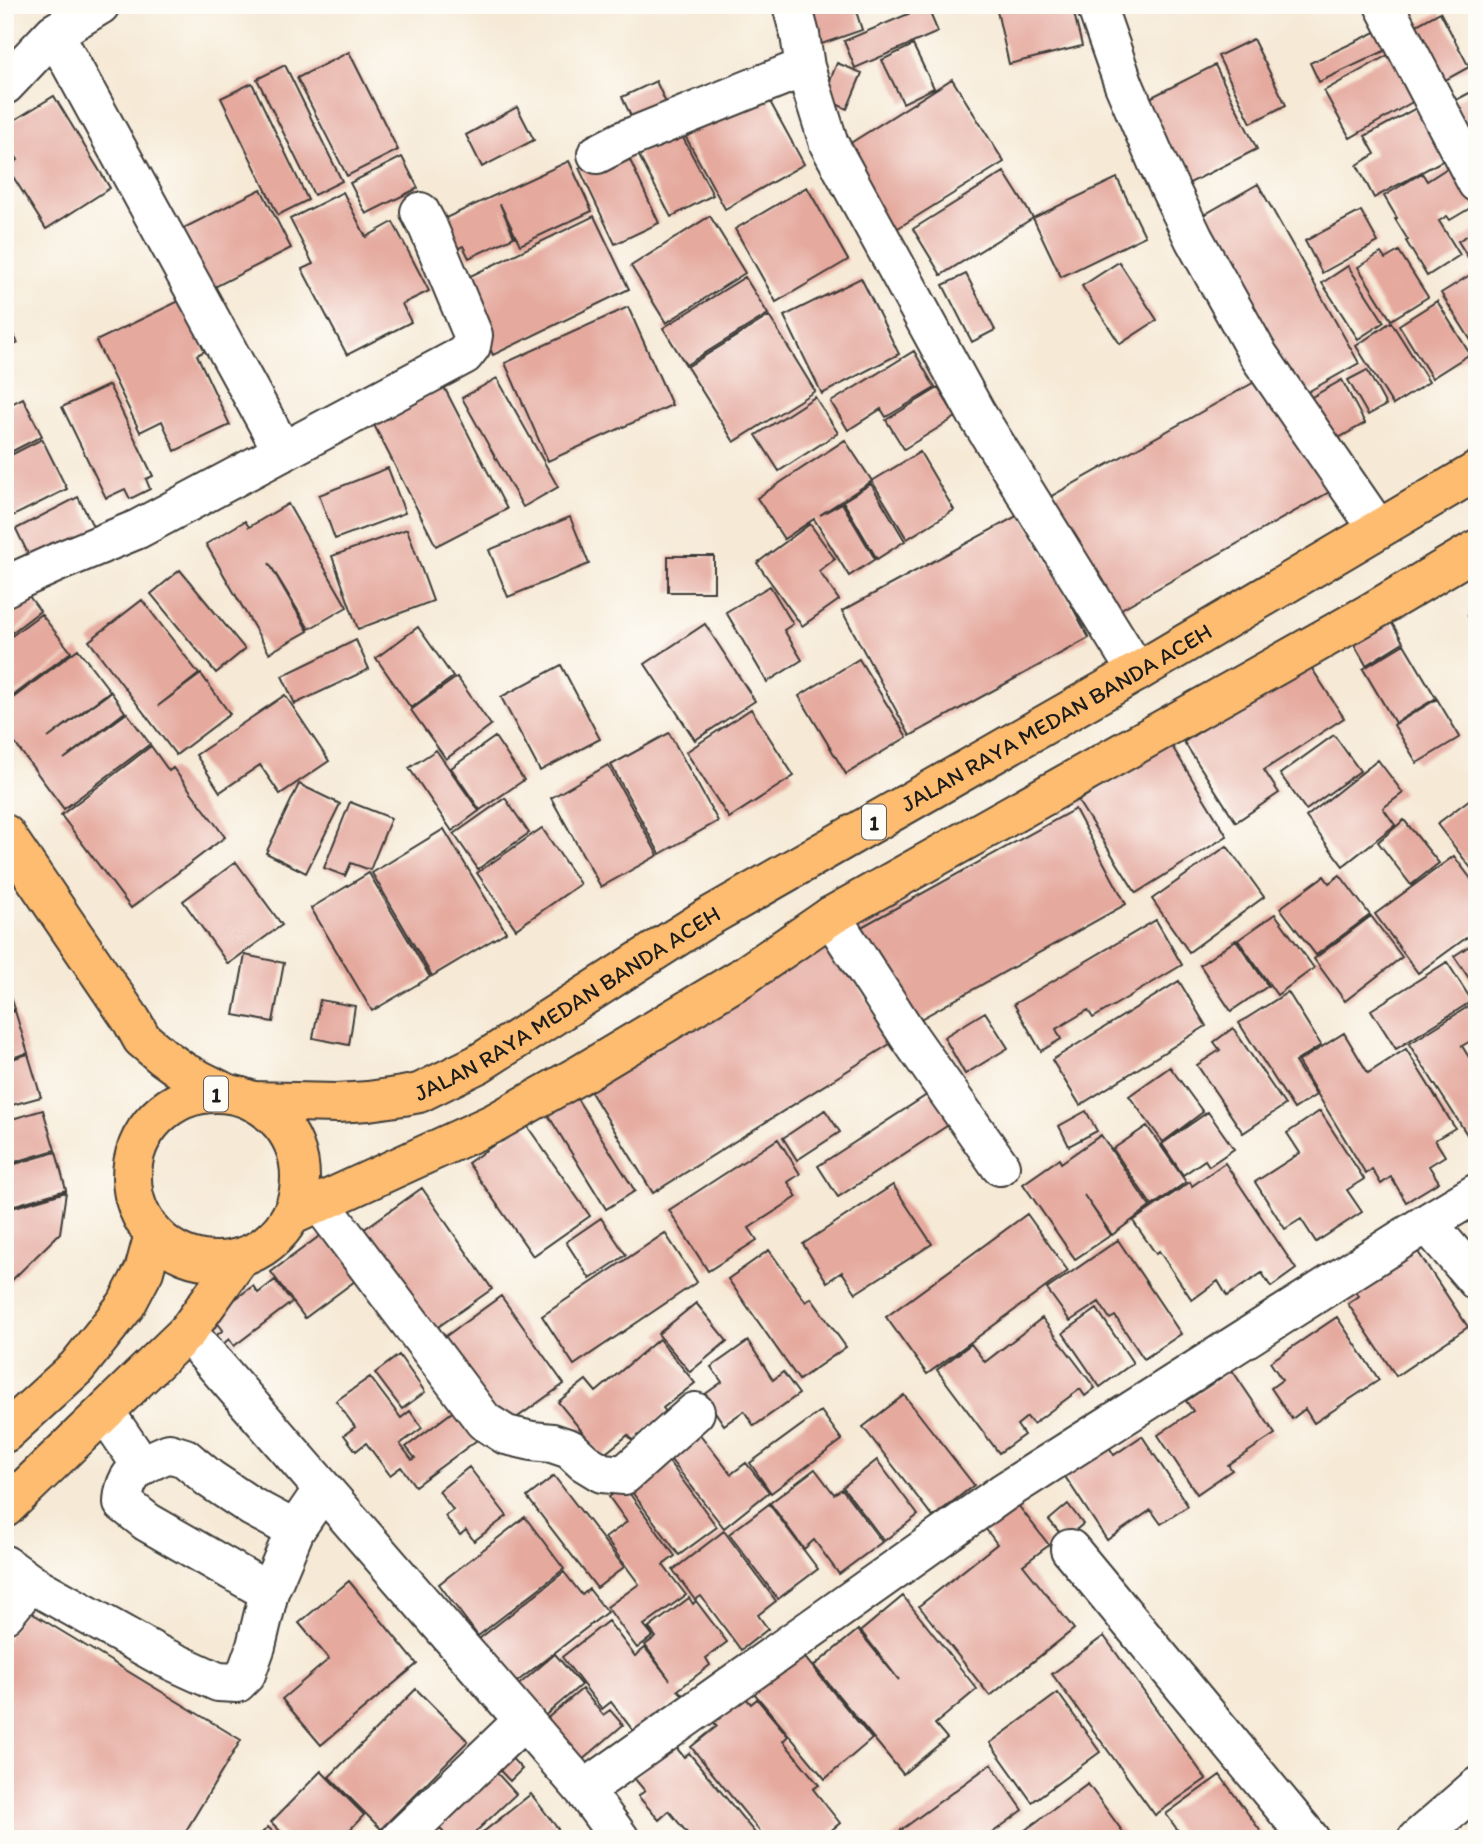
<svg xmlns="http://www.w3.org/2000/svg" width="1482" height="1844" font-family="Itim,sans-serif">
	<style>
		.building { fill: #e5a99e }
		.lines { fill: none; stroke-linecap: round; stroke-linejoin: round }
		.minor-casing { stroke: #3d3b38; stroke-width: 42 }
		.major-casing { stroke: #3d3b38; stroke-width: 42 }
		.highway-casing { stroke: #3d3b38; stroke-width: 42 }
		.minor { stroke: #fff; stroke-width: 38 }
		.major { stroke: #fdbc6f; stroke-width: 38 }
		.highway { stroke: #fdbc6f; stroke-width: 38 }
		.labels { text-anchor: middle; dominant-baseline: central; stroke-width: 6; stroke-linejoin: round; paint-order: stroke }
		.shield { fill: #fdfcf7; stroke: #605f5e; stroke-width: 2 }
		.shield-label { font-size: 21px; font-weight: bold; fill: #1c1c1c }
		.street-label { font-size: 23px; fill: #1c1c1c; stroke: #fdfcf7 }
	</style>
	<rect width="100%" height="100%" fill="#fdfcf7"/>
	<filter id="ink" filterUnits="userSpaceOnUse"><feTurbulence type="fractalNoise" baseFrequency=".0143" numOctaves="2"/><feDisplacementMap in="SourceGraphic" scale="14" xChannelSelector="R" yChannelSelector="G"/><feConvolveMatrix kernelMatrix="1 2 1 2 8 2 1 2 1" color-interpolation-filters="sRGB"/></filter>
	<filter id="wash" filterUnits="userSpaceOnUse"><feTurbulence type="fractalNoise" baseFrequency=".00686" numOctaves="4" result="noise"/><feDisplacementMap in="SourceGraphic" scale="28" xChannelSelector="R" yChannelSelector="G"/><feGaussianBlur stdDeviation="1.57" result="paint"/><feColorMatrix in="noise" values="0 0 0 0 0 0 0 0 0 0 0 0 0 0 0 0 0 1.4 0 .05"/><feComposite in="paint" operator="in"/></filter>
	<g filter="url(#wash)">
		<rect width="100%" height="100%" fill="#f6e9d5"/>
		<g id="blocks">
			<path class="building" d="M800,5H854L862,30L813,47Z
				M1019,5H1072L1082,46L1009,64L997,11Z
				M1171,5H1201V6L1173,14Z
				M927,6L938,32L855,68L844,41Z
				M1440,12L1469,67L1431,88L1402,33Z
				M1386,27L1395,46L1319,82L1310,63Z
				M1253,39L1286,105L1251,123L1218,56Z
				M913,45L934,88L903,103L882,60Z
				M1395,51L1421,97L1350,138L1324,91Z
				M349,52L398,150L347,176L297,78Z
				M837,63L862,73L847,109L823,98Z
				M285,65L342,181L314,195L257,79Z
				M1215,65L1257,149L1180,188L1138,104Z
				M952,79L1004,162L890,233L838,151Z
				M656,81L670,112L636,127L622,97Z
				M252,83L308,200L278,215L221,98Z
				M1477,89V148L1454,101Z
				M54,96L110,188L46,229L7,167L18,160L5,138V126Z
				M768,98L804,164L725,209L682,130Z
				M517,107L534,140L482,167L466,135Z
				M1416,108L1444,160L1374,198L1357,165L1375,154L1365,136Z
				M680,132L713,195L671,217L638,154Z
				M624,147L659,223L615,244L579,168Z
				M402,157L418,188L366,214L350,183Z
				M569,161L592,211L520,245L500,204L514,237L469,258L463,246L453,251L439,221Z
				M1449,167L1477,198V204L1450,220L1447,216L1439,221L1460,255L1427,276L1406,241L1408,240L1395,219L1397,218L1384,196L1422,173L1427,181Z
				M1004,172L1033,218L941,275L913,229Z
				M1117,178L1145,236L1061,277L1033,218Z
				M1258,184L1359,363L1297,398L1197,219Z
				M807,187L848,260L776,302L735,229Z
				M261,189L291,248L203,293L174,233Z
				M343,192L366,237L393,222L429,291L402,304L411,322L347,355L302,269L313,264L290,219Z
				M1361,211L1378,242L1322,273L1305,241Z
				M594,216L629,289L493,355L458,282Z
				M710,216L745,273L666,323L631,266Z
				M1477,230V272L1458,241Z
				M1399,251L1428,297L1391,320L1358,267L1381,253L1385,259Z
				M1119,262L1157,320L1120,344L1082,286Z
				M1348,266L1384,322L1358,339L1322,283Z
				M966,274L995,330L972,342L943,285Z
				M1470,275L1477,285V350L1441,293Z
				M745,277L768,314L686,365L663,328Z
				M861,278L899,354L822,394L784,316Z
				M181,300L205,351L197,355L230,425L175,451L162,421L140,432L96,341Z
				M1437,301L1470,354L1432,378L1399,325Z
				M628,307L672,405L548,461L505,363Z
				M769,316L815,391L734,442L687,367Z
				M5,320L18,343L5,350Z
				M1391,322L1429,382L1393,405L1356,346Z
				M914,351L935,388L886,417L881,409L848,430L831,402Z
				M1367,370L1386,405L1368,415L1348,380Z
				M1267,375L1331,491L1114,613L1050,497Z
				M497,378L558,487L523,507L462,398Z
				M1342,380L1365,423L1328,444L1305,401Z
				M109,385L153,476L146,479L150,489L130,499L125,489L106,498L62,407Z
				M444,387L507,509L436,546L373,423Z
				M938,388L956,417L904,449L886,420Z
				M815,397L838,433L779,471L756,435Z
				M23,398L42,436L5,455V407Z
				M42,439L67,489L5,520V458Z
				M845,440L872,481L820,515L842,503L875,559L849,576L814,519L784,539L757,498Z
				M920,452L954,510L907,539L872,481Z
				M388,468L405,513L335,539L319,495Z
				M871,484L905,541L877,559L843,501Z
				M78,497L97,534L34,566L16,529Z
				M288,504L347,607L309,629L269,563L308,631L269,653L206,544L245,521L249,527Z
				M1022,513L1089,638L910,736L842,611Z
				M570,517L589,564L508,597L489,550Z
				M810,524L835,559L819,571L839,600L802,626L757,563Z
				M407,529L433,601L358,629L332,556Z
				M668,556H714V592H668Z
				M180,570L245,649L216,673L151,594Z
				M20,584L40,611L5,638V595Z
				M770,586L793,624L784,630L802,660L767,682L726,612Z
				M142,600L199,674L158,706L201,674L230,714L176,755L89,641Z
				M1477,611V629L1468,616Z
				M41,614L71,652L5,702V641Z
				M1387,615L1403,642L1366,665L1350,637Z
				M705,624L755,701L695,740L645,664Z
				M418,627L453,677L411,708L376,658Z
				M356,640L369,669L295,704L282,676Z
				M1404,644L1436,698L1395,723L1363,669Z
				M78,649L110,691L48,738L111,692L125,712L64,759L127,713L150,744L64,809L5,730V704Z
				M859,659L907,737L846,774L799,696Z
				M1307,661L1344,718L1264,770L1279,793L1236,822L1184,742Z
				M561,665L600,739L540,771L501,697Z
				M457,677L491,725L446,759L411,710Z
				M285,695L329,761L280,794L260,765L220,792L196,755Z
				M1437,699L1460,737L1417,763L1394,725Z
				M751,709L794,776L729,818L686,752Z
				M669,733L718,821L660,854L611,765Z
				M1334,735L1360,771L1306,810L1280,774Z
				M495,737L524,780L480,810L451,768Z
				M1170,743L1227,836L1136,893L1078,801Z
				M151,746L169,771L173,768L225,837L131,908L61,815Z
				M436,750L479,811L452,831L409,768Z
				M1378,760L1403,793L1383,808L1395,825L1343,866L1306,817Z
				M608,765L658,855L601,887L551,798Z
				M299,784L340,804L306,873L266,853Z
				M1474,796L1477,799V876L1437,824Z
				M505,798L529,833L478,869L454,834Z
				M350,802L391,818L370,870L351,863L345,876L324,868Z
				M1075,809L1126,904L908,1026L856,930Z
				M1404,820L1439,863L1411,885L1378,842Z
				M542,828L580,884L516,929L477,873Z
				M444,829L506,932L432,976L372,873Z
				M1227,846L1264,897L1189,952L1152,899Z
				M1454,856L1477,887V930L1418,973L1375,914Z
				M236,862L282,925L228,964L183,901Z
				M369,873L430,977L372,1011L311,908Z
				M1340,875L1370,915L1316,955L1280,908L1324,876L1329,883Z
				M1275,914L1314,968L1277,995L1238,940Z
				M1371,916L1402,957L1345,1001L1314,959Z
				M1156,920L1182,965L1093,1018L1088,1010L1056,1029L1061,1039L1041,1051L1014,1004Z
				M829,939L893,1042L653,1193L589,1089Z
				M1236,940L1268,986L1231,1011L1200,965Z
				M1477,941V990L1454,956Z
				M245,955L284,963L273,1022L234,1015Z
				M1447,962L1472,1001L1396,1049L1371,1010Z
				M5,980L15,1009L5,1012Z
				M1179,981L1206,1026L1080,1105L1052,1060Z
				M1288,992L1321,1045L1295,1062L1316,1095L1294,1109L1239,1023Z
				M320,1000L355,1006L349,1045L313,1038Z
				M1477,1001V1037L1462,1046L1477,1070V1150L1409,1044Z
				M15,1011L28,1053L5,1060V1014Z
				M985,1012L1008,1048L965,1074L944,1037Z
				M1233,1028L1285,1105L1243,1133L1197,1065L1220,1050L1214,1042Z
				M1344,1033L1368,1073L1406,1049L1455,1128L1435,1140L1445,1156L1429,1166L1439,1182L1406,1202L1391,1177L1381,1184L1372,1169L1366,1174L1298,1062Z
				M28,1054L41,1097L5,1107V1061Z
				M1170,1067L1203,1112L1163,1142L1129,1096Z
				M933,1091L953,1122L838,1197L818,1166Z
				M576,1097L635,1191L606,1209L548,1115Z
				M43,1110L55,1150L5,1165V1121Z
				M825,1110L840,1132L797,1160L783,1138Z
				M1086,1111L1097,1131L1069,1146L1059,1126Z
				M1320,1111L1364,1179L1347,1190L1362,1212L1316,1242L1301,1219L1285,1229L1255,1182L1300,1153L1287,1133Z
				M1208,1112L1234,1149L1209,1166L1205,1160L1183,1175L1162,1144Z
				M525,1123L590,1216L533,1256L468,1163Z
				M1147,1126L1186,1182L1152,1206L1113,1149Z
				M1101,1135L1150,1207L1112,1235L1084,1195L1111,1235L1075,1259L1023,1184L1059,1159L1061,1163Z
				M778,1139L800,1174L788,1182L797,1197L749,1228L757,1240L708,1271L669,1210Z
				M56,1152L66,1190L5,1208V1167Z
				M1225,1163L1296,1269L1271,1287L1262,1273L1227,1296L1218,1281L1192,1300L1159,1251L1156,1254L1133,1221L1190,1182L1192,1186Z
				M893,1185L932,1244L856,1293L842,1272L827,1282L803,1244Z
				M422,1188L492,1289L425,1336L356,1235Z
				M66,1192L60,1233L5,1287V1210Z
				M1027,1214L1068,1271L927,1374L886,1317Z
				M601,1218L626,1255L590,1279L566,1242Z
				M329,1229L363,1275L305,1318L271,1272Z
				M665,1233L697,1282L574,1365L542,1316Z
				M1118,1240L1181,1334L1144,1359L1115,1316L1110,1319L1099,1302L1070,1321L1047,1289Z
				M1416,1249L1468,1327L1396,1376L1348,1304L1359,1296L1349,1281Z
				M769,1250L806,1302L811,1298L846,1347L799,1380L728,1279Z
				M275,1280L292,1302L234,1346L229,1339L223,1344L217,1335L223,1330L212,1316L253,1286L258,1293Z
				M501,1296L564,1384L505,1426L442,1339Z
				M696,1303L727,1341L690,1372L658,1334Z
				M1097,1309L1133,1363L1100,1387L1063,1333Z
				M1337,1317L1379,1380L1314,1423L1305,1409L1292,1419L1271,1388L1282,1380L1270,1362Z
				M1042,1318L1095,1388L1085,1396L1080,1389L1033,1424L1027,1417L1017,1425L1024,1435L999,1453L937,1370L971,1344L985,1362Z
				M659,1339L695,1383L663,1408L667,1413L633,1441L628,1435L602,1456L558,1402L586,1380L596,1392Z
				M748,1341L773,1380L783,1372L799,1394L754,1426L744,1411L724,1425L704,1395L722,1382L711,1367Z
				M399,1355L425,1392L402,1409L375,1373Z
				M1232,1370L1275,1434L1228,1465L1232,1470L1197,1494L1158,1435L1193,1411L1186,1401Z
				M370,1377L401,1418L410,1411L422,1428L400,1444L412,1460L415,1458L406,1447L455,1410L477,1440L415,1486L401,1467L390,1475L366,1443L356,1451L344,1435L355,1427L336,1401Z
				M904,1395L974,1485L933,1517L863,1427Z
				M821,1411L842,1440L771,1493L750,1463Z
				M695,1428L731,1474L746,1463L769,1492L724,1528L664,1451Z
				M1142,1436L1188,1506L1161,1524L1151,1510L1107,1540L1062,1472L1106,1442L1114,1455Z
				M664,1455L717,1527L679,1555L626,1484Z
				M877,1460L918,1515L884,1541L843,1487Z
				M469,1467L507,1516L474,1541L466,1530L460,1535L445,1516L453,1510L439,1491Z
				M815,1469L834,1494L842,1489L882,1542L839,1574L814,1540L804,1549L770,1503Z
				M554,1476L624,1567L597,1588L527,1497Z
				M624,1486L675,1556L663,1565L686,1595L644,1625L653,1636L637,1648L607,1607L639,1584L605,1538L627,1522L609,1497Z
				M1011,1496L1049,1545L1023,1565L1074,1629L990,1696L919,1606L997,1544L980,1521Z
				M769,1504L818,1569L778,1599L729,1534Z
				M1068,1504L1083,1524L1065,1539L1049,1520Z
				M525,1517L564,1569L478,1636L439,1584Z
				M724,1531L776,1601L758,1615L768,1629L741,1650L701,1596L695,1600L673,1570Z
				M564,1572L582,1595L589,1589L607,1612L514,1684L479,1639Z
				M349,1581L417,1664L321,1745L282,1699L329,1659L299,1623Z
				M903,1596L977,1689L935,1724L947,1738L903,1774L814,1666L858,1630L899,1680L861,1631Z
				M689,1598L693,1604L696,1601L727,1642L706,1658L710,1665L678,1690L683,1695L635,1733L611,1702L602,1709L562,1657L608,1621L635,1656L645,1648L670,1680L645,1645L656,1637L649,1628Z
				M25,1609L241,1740L181,1839H5V1642Z
				M1104,1636L1206,1779L1155,1815L1052,1674Z
				M801,1653L872,1739L825,1779L754,1693Z
				M555,1654L581,1685L535,1724L509,1693Z
				M416,1689L468,1741L381,1829L329,1777Z
				M582,1689L603,1715L610,1710L623,1725L573,1768L544,1721Z
				M739,1690L751,1704L757,1699L788,1736L783,1741L819,1785L813,1789L840,1823L821,1839H766L691,1747L717,1726L708,1715Z
				M1058,1693L1100,1752L1032,1802L990,1743Z
				M674,1745L684,1757L689,1753L755,1833L747,1839H692L669,1811L659,1820L638,1796L645,1791L634,1778Z
				M504,1750L522,1769L510,1781L491,1761Z
				M487,1762L516,1794L468,1839H449L429,1816Z
				M991,1764L1023,1810L984,1839H889Z
				M321,1771L364,1815L341,1839H288L271,1822Z
				M1220,1775L1264,1836L1260,1839H1184L1166,1814Z
				M1088,1784L1128,1839H1013Z
				M531,1794L565,1838L486,1839L482,1833Z
				M268,1827L280,1839H256Z"/>
		</g>
	</g>
	<g filter="url(#ink)">
		<use href="#blocks" fill-opacity="0" stroke="#3d3b38" stroke-width="2"/>
		<g class="lines">
			<defs>
				<path id="minor" d="M792,5L800,35L805,67L829,144L976,413L1137,672
					M1096,5L1124,85L1158,164L1194,239L1259,356L1378,529
					M1384,5L1477,183
					M54,33L283,452
					M5,85L54,33L100,5
					M597,154L624,140L805,67
					M5,587L18,580L58,562L138,529L464,355L471,346L473,335L428,227L420,212
					M831,916L910,1038L1000,1166
					M320,1203L484,1421L506,1435L532,1441L552,1443L570,1449L584,1462L602,1473L624,1475L695,1412
					M1427,1223L1477,1281
					M187,1332L584,1790L620,1839
					M105,1412L141,1465
					M1070,1549L1310,1839
					M5,1565L30,1583L161,1656L218,1682L237,1683L246,1674L256,1646L269,1592L295,1530L323,1489
					M269,1592L147,1522L123,1503C124,1471 143,1464 169,1453L185,1458L210,1479L252,1507L295,1530
					M5,1614L30,1583
					M584,1790L1004,1492L1427,1223L1477,1193
					M400,1839L524,1720
					M1417,1839L1477,1787"/>
				<path id="major" d="M5,834L132,1021L142,1039L162,1056L184,1072L226,1093"/>
				<g id="highway">
					<circle cx="216" cy="1177" r="84"/>
					<path id="s1" d="M252,1101L337,1103L368,1101L403,1096L419,1093L478,1064L705,919L1137,672L1477,471"/>
					<path d="M291,1216L494,1123L581,1074L741,978L831,916L1368,614L1477,549"/>
					<path d="M5,1433L77,1367L126,1305L144,1271L154,1234"/>
					<path d="M5,1508L187,1332L239,1259"/>
				</g>
			</defs>
			<use href="#minor" class="minor-casing"/>
			<use href="#major" class="major-casing"/>
			<use href="#highway" class="highway-casing"/>
			<use href="#minor" class="minor"/>
			<use href="#major" class="major"/>
			<use href="#highway" class="highway"/>
		</g>
	</g>
	<g class="labels">
		<g class="shield">
			<rect x="862" y="804.5" width="24" height="35" rx="5"/>
			<rect x="204" y="1076.5" width="24" height="35" rx="5"/>
		</g>
		<g class="shield-label">
			<text x="874" y="822">1</text>
			<text x="216" y="1094">1</text>
		</g>
		<g class="street-label">
			<text stroke="none"><textPath href="#s1" startOffset="908">JALAN RAYA MEDAN BANDA ACEH</textPath></text>
			<text stroke="none"><textPath href="#s1" startOffset="341">JALAN RAYA MEDAN BANDA ACEH</textPath></text>
		</g>
	</g>
	<rect width="1482" height="1844" fill="none" stroke="#fdfcf7" stroke-width="28"/>
</svg>
